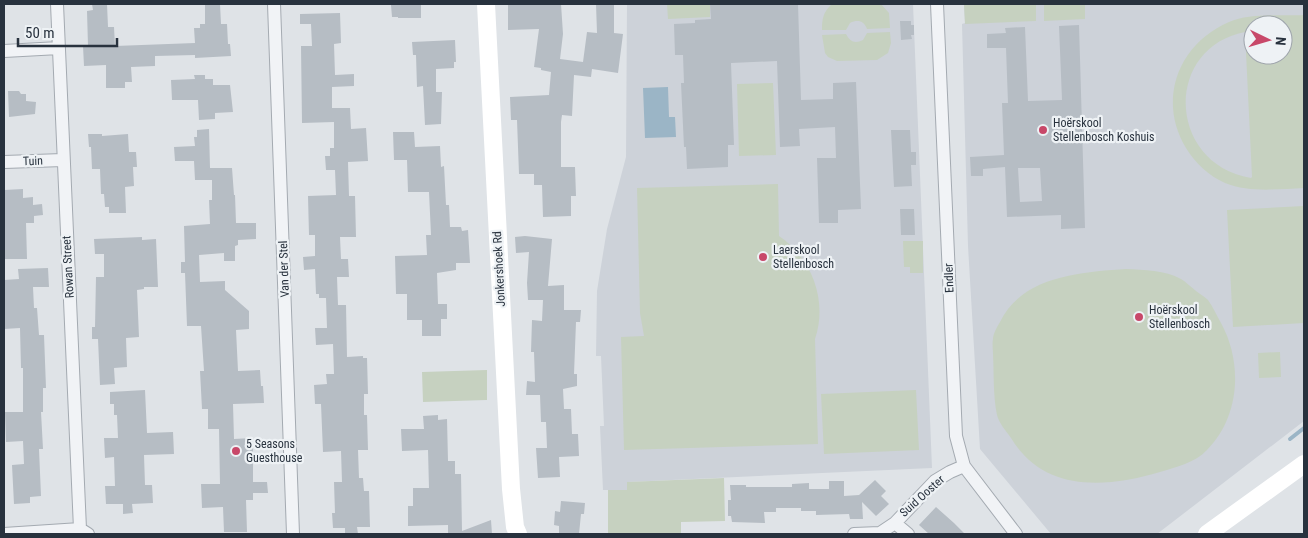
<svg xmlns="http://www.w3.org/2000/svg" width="1308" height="538" font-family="'Roboto Condensed',sans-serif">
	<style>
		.built { fill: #cdd2d9; fill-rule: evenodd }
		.green { fill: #c6d1c0; fill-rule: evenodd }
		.water { fill: #9bb5c6 }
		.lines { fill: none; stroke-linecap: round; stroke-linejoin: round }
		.stream { stroke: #9bb5c6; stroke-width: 4 }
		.building { fill: #b6bdc4; fill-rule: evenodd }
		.street-casing { stroke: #a4aab1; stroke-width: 14 }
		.street { stroke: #f1f3f6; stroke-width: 12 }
		.secondary { stroke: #fff; stroke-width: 18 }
		.poi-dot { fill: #c84869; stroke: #eef2f5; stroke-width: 2 }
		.labels { text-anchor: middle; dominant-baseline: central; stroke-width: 4.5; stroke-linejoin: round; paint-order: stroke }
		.poi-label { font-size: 12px; fill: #28323e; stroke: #eef2f5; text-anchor: start }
		.street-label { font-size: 12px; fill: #28323e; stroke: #eef2f5 }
	</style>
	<rect width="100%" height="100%" fill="#dfe3e7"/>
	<path class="built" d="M627,4H913L932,468L628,482V490H603L600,426H604L601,356H596L597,291L607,229L626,157Z
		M964,4H1304V421L1157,534H1051L980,449L968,246L962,24L965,23ZM1253,25H1283V55H1253Z"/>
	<path class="green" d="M667,4H710V17L668,19Z
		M832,4H881L889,13L890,28L867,29C864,21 858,19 850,23L846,30H822C822,19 823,12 832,4Z
		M964,4H1036V21L965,24Z
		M1044,4H1085V19L1044,21Z
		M1304,15V188C1278,189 1250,193 1225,183C1209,176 1195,163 1186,148C1157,100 1178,44 1229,22C1250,13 1282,16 1304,15ZM1253,25H1283V55H1253ZM1245,32L1252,177L1251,178C1167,164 1163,48 1245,32Z
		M890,32L891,43L888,53L877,60L837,61L828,57L825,53L822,35L846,34C850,42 855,44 863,40L867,33Z
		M773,83L776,155L739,156L737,84Z
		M778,184L779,236C812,258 828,301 815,339L818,444L624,450L621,337L644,336L640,313L637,188Z
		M1304,206V323L1233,327L1227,210Z
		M903,241H923V273H910V267H904Z
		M1126,269C1144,270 1165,270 1181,279C1186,282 1191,287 1196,291C1200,294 1205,297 1208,300C1213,307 1217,316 1221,323C1243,363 1240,417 1207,450C1195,463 1176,467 1160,472C1106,488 1044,493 1011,438C1006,431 999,423 997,415C993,396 994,374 993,354C993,350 992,344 993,339C993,334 997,327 1000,322C1022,276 1081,272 1126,269Z
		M1280,352L1281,377L1259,378L1258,353Z
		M487,370V400L423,402L422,372Z
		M916,390L919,450L824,454L821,394Z
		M724,478L725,521L681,522V534H608V490H627V482Z"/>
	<path class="water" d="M668,87L669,117H675L676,137L645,138L643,88Z"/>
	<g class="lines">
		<path class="stream" d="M1290,439L1304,428"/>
	</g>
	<path class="building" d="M92,4H107L108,27H114L115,46L195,43L194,28H200V24H205V4H220L221,24H227L228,44H230L231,56L195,58V55L155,56V66L131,67L132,82H125V88H106V65L84,66L83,46H88L87,11L93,10Z
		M398,4H421V18H398V17H392L391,5H398Z
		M508,4H561L563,34L560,59L583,62L587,32L597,33L596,4H614V33L623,34L618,73L592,69L591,77L574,75L572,116L562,115L561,122V167H575L576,196H571V216L543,217L542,185H534V174H519L517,120H511L510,97L549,95L551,72L541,70V68L534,67L539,29L508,30Z
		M710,4H798L801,100L833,99V83L856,82L861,209L838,210V223H819L817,158H836L835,127L799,129L800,146L780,147L777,61L731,63L734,145H728V167L687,169L686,147H684L681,83H684L683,55H675L674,24L695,23V20L711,19Z
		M340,13L341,43L334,44L335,75L354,74V86L332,87V108H350L351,129L366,128L368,161L348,162L349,196H355L356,237H340L341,259H348L349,277H337L338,305H346L347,357L363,356V358H367L368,394H364V415H367L368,450H358L359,478H363L364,491H369L370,527H357L358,534H345V528H333L332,513H335L334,482H342L341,451L323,452L321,404H315L314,385L327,384L326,374H334L333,344L316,345L315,328H327L326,298H319V294H316L315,269L304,270L303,257L315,256V235H309L308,196L336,195L335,170H326L325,156H330V148H334V122L302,123L301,46H312L311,24H300V14Z
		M900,21H911V25H914V35H911L912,39L901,40Z
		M1079,25L1085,228L1061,229V215L1007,217L1005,167L983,169V176H971L970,157L1004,155L1002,103H1008L1006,48H987V34L1006,33L1005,28L1025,27L1028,101L1062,100L1059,26ZM1018,168H1040L1042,201L1020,202Z
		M455,40L456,62H454V68L436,69V92H442L441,124L425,125L423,86L417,87L416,55H413L412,42Z
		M194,75H205V79H213V85H230L233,112L215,113V119L199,120L198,100H172L171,80L195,79Z
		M8,91H19L21,94H26V101L36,102L35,114L9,117Z
		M209,129L210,168H232L234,195H235L236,223H256V239L238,240V245L235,246V261H224V253L199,255L200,282L225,281V290L249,311V329L236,330L238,371L260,370L261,386H263L264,403L233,404L234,439L253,438V482H267L268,493H253V500H246L247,532H224L223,507L202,508L201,484H220L219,429H208V409H202L200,371H204L201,326H187L185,273H181V262H185L184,226L210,224L209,200H212V180H195L194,161H175L174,147L195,146L194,137H197V130Z
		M891,130H910L911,152H916V165H911L912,186L894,187Z
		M393,132H414L415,147L440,146L441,167L444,166L446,205H449L450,227H461L462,231L468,230L470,263H456V270L437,273L438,304H447V319H441V336H422V320H407V294H396L395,256L427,255L426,235H431L429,192H408L407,160H394Z
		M88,134H102V136L128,134L129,152H136L137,167H133L134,186L125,187L126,213H109V207H105L104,194H101L100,169H92L91,147H89Z
		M23,189V198L33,197V205L42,204L43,215L34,216V223H26L27,259H4V190Z
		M900,209H914L915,235H901Z
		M525,236L552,239L548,286L564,285V310H581L580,322H576L574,374H577V386L563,389L564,409H571L572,434H578L579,456L559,457L560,477L538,478L536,448H547L546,422H541L540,395H526L527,381L535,382L534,352H531L532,320L542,321L543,300H528L527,283L529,252L516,253L515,237Z
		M142,237V240L156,239L158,287H144V289L137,290L139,337L126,338L127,367L114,368L115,384L100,385L98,339H92V327H95L96,277H104V254H95L94,239Z
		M48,268L49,287H33L34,308H37L39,335H44L46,388H43V412H41L43,449H39L41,496L30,497V503L14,504L12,465L24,464L23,441L6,442L5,412H23V368H21L20,328L4,329V280L19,279L18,269Z
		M145,390L147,433L173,432L174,454L144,455L145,485H152L153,503L132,504L133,513L123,514V504H106L105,486H115L114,457L105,458L104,438H118L117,415H114V404H110V392Z
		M438,415V420L447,419L448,461H455V474H461L462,531L491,520L492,534H448V525L408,526V506H413V488H429L428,450L402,451L401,429H424L423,416Z
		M875,480L886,491L881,496L889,504L876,516L862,502L863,519H850L849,514L816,515V511H801V508H776V512H764L765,523L732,522L731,516H728V500H731L730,485H746V487H792V484L809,483V489H829V481H844V496L859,495Z
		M561,501L585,503L584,514H581L579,534H559V526L554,525L555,511L560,512Z
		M936,507L954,523L965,534H929L919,525Z"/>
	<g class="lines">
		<defs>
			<path id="street" d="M57,4L80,529
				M274,4L293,534
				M937,4L956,436L964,466L1016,534
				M4,51L59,48
				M4,162L63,160
				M895,523L908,534
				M4,534L80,529L88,534
				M854,534L880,533L895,523L935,481L950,472L964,466"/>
		</defs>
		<use href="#street" class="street-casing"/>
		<use href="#street" class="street"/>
		<path class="secondary" d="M486,4L511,489L515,527L518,534
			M1207,534L1304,464"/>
	</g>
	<g class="poi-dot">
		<circle cx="1043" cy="130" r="5"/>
		<circle cx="763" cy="257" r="5"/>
		<circle cx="1139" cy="317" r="5"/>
		<circle cx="236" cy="451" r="5"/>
	</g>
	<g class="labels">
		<g class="poi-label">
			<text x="1053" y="123">Hoërskool<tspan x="1053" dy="14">Stellenbosch Koshuis</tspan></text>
			<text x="773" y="250">Laerskool<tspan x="773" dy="14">Stellenbosch</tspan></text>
			<text x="1149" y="310">Hoërskool<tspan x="1149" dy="14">Stellenbosch</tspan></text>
			<text x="246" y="444">5 Seasons<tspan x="246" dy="14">Guesthouse</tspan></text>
		</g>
		<g class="street-label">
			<text transform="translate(33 161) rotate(-2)">Tuin</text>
			<text transform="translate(68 267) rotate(-93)">Rowan Street</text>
			<text transform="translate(284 269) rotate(-92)">Van der Stel</text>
			<text transform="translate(499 269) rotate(-93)">Jonkershoek Rd</text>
			<text transform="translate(949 278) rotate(-92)">Endler</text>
			<text transform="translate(922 496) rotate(-42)">Suid Ooster</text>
		</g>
	</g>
	<rect width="1308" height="538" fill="none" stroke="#28323e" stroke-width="10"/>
	<g transform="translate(1268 40) rotate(95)"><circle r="24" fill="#eef2f5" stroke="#9fa5ac"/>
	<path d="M0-4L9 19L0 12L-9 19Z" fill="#c84869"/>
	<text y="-8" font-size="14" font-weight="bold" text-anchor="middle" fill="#28323e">N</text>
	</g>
	<path d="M18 38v8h99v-8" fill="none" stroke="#28323e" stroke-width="2.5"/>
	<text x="25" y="38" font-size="15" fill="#28323e" stroke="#eef2f5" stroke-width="4" paint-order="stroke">50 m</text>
</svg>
